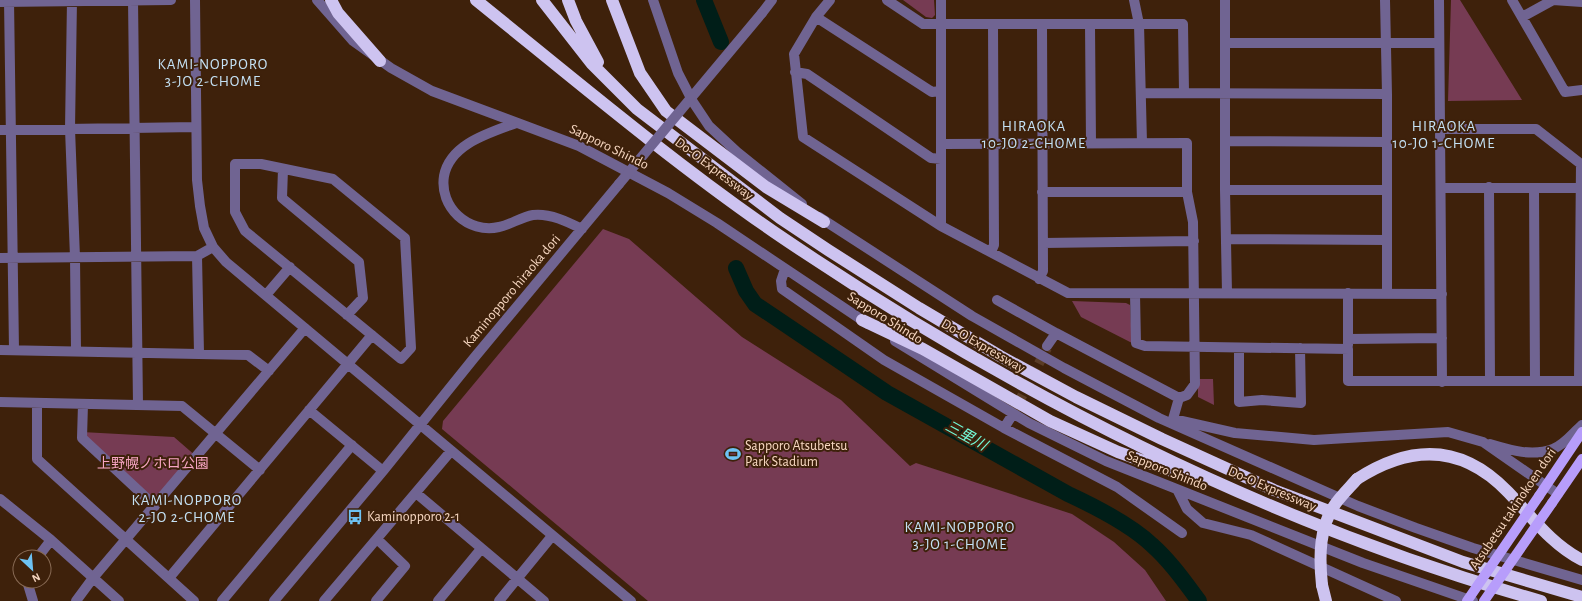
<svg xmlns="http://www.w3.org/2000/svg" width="1582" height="601" font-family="'Alegreya Sans','Noto Sans JP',sans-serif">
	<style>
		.green { fill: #763b53 }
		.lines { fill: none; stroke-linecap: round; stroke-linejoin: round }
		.river { stroke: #001e18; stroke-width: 16 }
		.minor-tunnel { stroke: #5a3c26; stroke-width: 10; stroke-dasharray: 10 5; stroke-linecap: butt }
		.minor { stroke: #706492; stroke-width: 10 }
		.major { stroke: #b79dfb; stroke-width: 10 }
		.highway { stroke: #cdc3f0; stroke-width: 12 }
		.minor-bridge { stroke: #706492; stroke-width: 10 }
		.major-bridge { stroke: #b79dfb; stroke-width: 10 }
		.highway-bridge { stroke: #cdc3f0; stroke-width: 12 }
		.labels { text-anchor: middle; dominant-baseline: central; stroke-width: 4; stroke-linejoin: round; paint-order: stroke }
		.street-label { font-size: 14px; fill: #f7d7c1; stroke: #3e210b }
		.poi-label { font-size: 14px; fill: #f7d7c1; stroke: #3e210b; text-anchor: start }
		.park-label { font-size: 14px; fill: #f6a5c3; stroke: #3e210b }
		.neighbourhood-label { font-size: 15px; letter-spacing: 1px; fill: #c5e2f5; stroke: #3e210b }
		.water-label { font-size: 15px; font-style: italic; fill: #72f9d9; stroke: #3e210b }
	</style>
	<rect width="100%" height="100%" fill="#3e210b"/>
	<path class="green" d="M903,0H934L935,15L932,18L926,17Z
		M1451,0H1460L1522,100L1448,101Z
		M603,229L629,239L742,337L841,400L910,466L916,463L1072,514L1114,542L1145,570L1166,601H648L442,429L443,421Z
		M1072,301L1126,303L1130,305L1132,343L1081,317Z
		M1198,379H1213L1214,405L1198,397Z
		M82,432L174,437L197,457L155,506Z"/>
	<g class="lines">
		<path class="river" d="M704,0L721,42
			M736,268L746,291L755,304L887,393L1068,494C1096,507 1130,524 1152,545C1170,561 1184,581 1199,601"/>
		<path class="minor-tunnel" d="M1011,417L1047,348"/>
		<path class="minor" d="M9,0L14,350
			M72,0L70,129L75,257L76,351
			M133,0L138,405
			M195,0L197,180L200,206L204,228L213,247L226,262L631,601
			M317,0L353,41L391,68L432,91L579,146L668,193L717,223L868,324
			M653,0L678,73L693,102L709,126L737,152L802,204
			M830,0L816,17L794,54L803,137L941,226
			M887,0L923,24H1183L1184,92
			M941,0V226L1068,293L1442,294
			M1134,0L1139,24L1142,143
			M1225,0V190L1227,293
			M1385,0L1387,94V293
			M1439,0L1442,382
			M1512,0L1565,92L1582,90
			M0,2L171,0
			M762,13L772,0
			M816,17L932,92L941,91
			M1522,17L1553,0L1582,2
			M1090,25L1091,143
			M1226,43H1439
			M795,72L807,74L931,158L941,159
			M1141,93L1387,94
			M516,123C489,133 450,144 444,176C439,207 468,234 499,227C510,225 521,217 533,215C550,213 568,222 582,229
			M1440,129H1536L1581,164L1579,381
			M0,130L196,127
			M1225,141L1387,142
			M941,144L1187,143V192L1193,222L1195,384L1187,395L1179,398L1173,419
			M235,164H261L333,179L405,238L411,348L401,359L245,231L235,212Z
			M283,169L282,198L359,262L363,298L347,315
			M1489,187L1490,381
			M1441,188H1582
			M1534,188L1535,381
			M1225,190H1387
			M1042,192H1187
			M819,217L972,316L1064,368L1159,418L1358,506L1416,528L1473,548L1582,580
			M1226,239L1387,240
			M1043,243L1194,241
			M991,252L994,245L993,24
			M0,258L197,256
			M785,269L781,281L782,289L884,360L1004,428L1011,417
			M1039,279L1043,271L1042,24
			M1135,294L1136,343L1145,346L1348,349V381H1582
			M266,295L290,267
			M997,300L1056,333L1179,398
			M1348,339L1442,338
			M895,341L1029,423L1106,461L1363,563L1473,601
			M1348,345V293
			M1047,346L1056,333
			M1239,349V402L1262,400L1301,403L1300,348
			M0,350L248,355L269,371
			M199,353L197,256L213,247
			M0,402L182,406L260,470
			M37,403V459L194,601
			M83,404L82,438L155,506
			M309,410L383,471
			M1173,419L1235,433L1314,440L1448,432L1483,442L1558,494
			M1004,428L1117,487L1182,533
			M1490,444C1510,450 1532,457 1553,449C1564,445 1573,433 1582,425
			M1178,491L1187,509L1203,523L1251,535L1396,601
			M416,493L544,601
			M0,499L51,540L119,601
			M38,557L51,540
			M169,578L372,335
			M27,581L33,601
			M76,601L93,578L305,328
			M222,601L352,445
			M274,601L383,471L474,358L619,184
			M324,601L451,451
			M376,601L405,566L377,539
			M438,601L481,549
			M499,601L552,536"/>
		<path class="major" d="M1539,496L1582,432
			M1552,503L1582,459"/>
		<path class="highway" d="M331,0L338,13L380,61
			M476,0C574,79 671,161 774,232C1009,392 1266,523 1541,601
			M542,0L592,64L637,109L780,218L828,250L919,308L1000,356L1076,397L1162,439L1274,490L1463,562L1582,597
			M568,0L576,21L598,62
			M612,0L640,73L666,111L766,187L824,222
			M862,320L923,349L1050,421L1118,452L1200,481
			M1357,479C1411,444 1462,444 1508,492C1532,517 1551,544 1582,560
			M1322,585L1326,601"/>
		<path class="minor-bridge" d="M619,184L762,13"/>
		<path class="major-bridge" d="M1467,601L1539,496
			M1484,601L1552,503"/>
		<path class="highway-bridge" d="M1322,585C1319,557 1319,526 1336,503C1342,495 1350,487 1357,479"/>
	</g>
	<defs>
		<symbol id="stadium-bare" viewBox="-9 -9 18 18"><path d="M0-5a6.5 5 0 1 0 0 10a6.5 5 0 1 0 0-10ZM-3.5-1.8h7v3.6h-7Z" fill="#6dc2f3" stroke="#3e210b" stroke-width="2.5" paint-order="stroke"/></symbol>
		<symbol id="bus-bare" viewBox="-9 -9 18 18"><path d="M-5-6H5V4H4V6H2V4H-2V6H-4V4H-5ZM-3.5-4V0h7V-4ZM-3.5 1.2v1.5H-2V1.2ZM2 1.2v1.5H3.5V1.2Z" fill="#6dc2f3" stroke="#3e210b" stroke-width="2.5" paint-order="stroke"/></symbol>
	</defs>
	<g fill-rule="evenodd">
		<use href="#stadium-bare" x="722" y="443" width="22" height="22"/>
		<use href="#bus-bare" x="344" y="506" width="22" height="22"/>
	</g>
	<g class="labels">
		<g class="street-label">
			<text transform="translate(609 147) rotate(26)">Sapporo Shindo</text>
			<text transform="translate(714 169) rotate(37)">Do-O Expressway</text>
			<text transform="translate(512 291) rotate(-50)">Kaminopporo hiraoka dori</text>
			<text transform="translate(885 318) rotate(32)">Sapporo Shindo</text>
			<text transform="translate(983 346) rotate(30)">Do-O Expressway</text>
			<text transform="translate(1167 471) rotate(22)">Sapporo Shindo</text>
			<text transform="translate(1272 489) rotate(23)">Do-O Expressway</text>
			<text transform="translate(1513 509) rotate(-56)">Atsubetsu takinokoen dori</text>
		</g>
		<g class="poi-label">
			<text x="745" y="446">Sapporo Atsubetsu<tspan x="745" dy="16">Park Stadium</tspan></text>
			<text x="367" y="517">Kaminopporo 2-1</text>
		</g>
		<g class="park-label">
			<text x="153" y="464">上野幌ノホロ公園</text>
		</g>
		<g class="neighbourhood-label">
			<text x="213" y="64">KAMI-NOPPORO<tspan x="213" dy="17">3-JO 2-CHOME</tspan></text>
			<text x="1034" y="126">HIRAOKA<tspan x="1034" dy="17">10-JO 2-CHOME</tspan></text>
			<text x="1444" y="126">HIRAOKA<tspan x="1444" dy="17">10-JO 1-CHOME</tspan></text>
			<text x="187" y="500">KAMI-NOPPORO<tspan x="187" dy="17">2-JO 2-CHOME</tspan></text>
			<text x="960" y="527">KAMI-NOPPORO<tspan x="960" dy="17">3-JO 1-CHOME</tspan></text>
		</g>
		<g class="water-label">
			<text transform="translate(966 436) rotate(29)">三里川</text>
		</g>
	</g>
	<g transform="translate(32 569) rotate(154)"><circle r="19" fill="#3e210b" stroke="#886a54"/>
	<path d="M0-3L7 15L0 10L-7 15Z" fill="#6dc2f3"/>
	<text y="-6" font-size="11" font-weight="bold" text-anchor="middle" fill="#f7d7c1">N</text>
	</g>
</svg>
